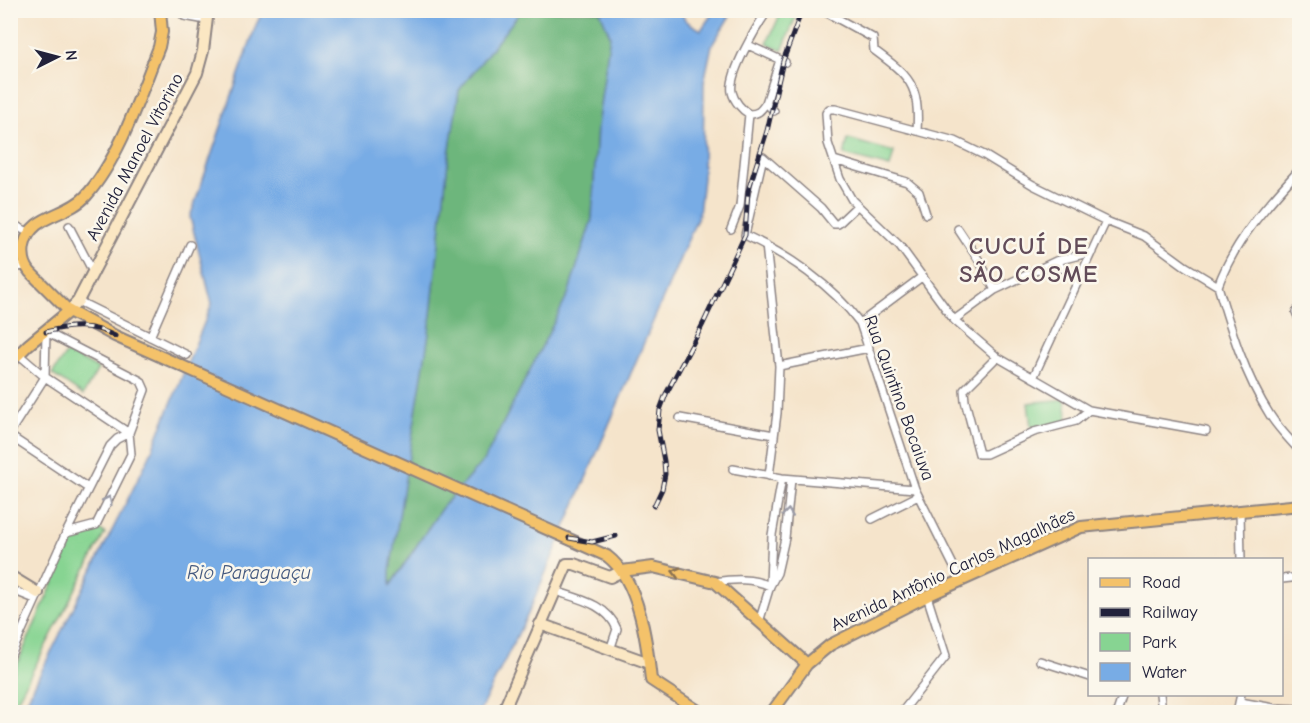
<svg xmlns="http://www.w3.org/2000/svg" width="1310" height="723" font-family="'Comic Neue',sans-serif">
	<style>
		.green { fill: #87d492; stroke: #547b66; stroke-width: 1.5 }
		.forest { fill: #6db67c; stroke: #486c5c; stroke-width: 1.5 }
		.water { fill: #78ace5; stroke: #4d6790; stroke-width: 1.5 }
		.lines { fill: none; stroke-linecap: round; stroke-linejoin: round }
		.street-casing { stroke: #8c8383; stroke-width: 10 }
		.secondary-casing { stroke: #8c8383; stroke-width: 14 }
		.primary-casing { stroke: #8c8383; stroke-width: 14 }
		.street { stroke: #fff; stroke-width: 7 }
		.secondary { stroke: #fbe7c3; stroke-width: 10 }
		.primary { stroke: #f4c26a; stroke-width: 10 }
		.rail-casing { stroke: #22223b; stroke-width: 5 }
		.rail { stroke: #fbf7ec; stroke-width: 3; stroke-dasharray: 9; stroke-linecap: butt }
		.oneway { stroke: #9c9ca7 }
		.oneway2 { stroke: #8b7252 }
		.labels { text-anchor: middle; dominant-baseline: central; stroke-width: 5; stroke-linejoin: round; paint-order: stroke }
		.street-label { font-size: 18px; fill: #22223b; stroke: #fbf7ec }
		.water-label { font-size: 20px; font-style: italic; fill: #44597f; stroke: #fbf7ec }
		.district-label { font-size: 24px; font-weight: bold; letter-spacing: 1.5px; fill: #624c59; stroke: #fbf7ec }
	</style>
	<rect width="100%" height="100%" fill="#fbf7ec"/>
	<filter id="ink" filterUnits="userSpaceOnUse"><feTurbulence type="fractalNoise" baseFrequency=".0167" numOctaves="2"/><feDisplacementMap in="SourceGraphic" scale="12" xChannelSelector="R" yChannelSelector="G"/><feConvolveMatrix kernelMatrix="1 2 1 2 8 2 1 2 1" color-interpolation-filters="sRGB"/></filter>
	<filter id="wash" filterUnits="userSpaceOnUse"><feTurbulence type="fractalNoise" baseFrequency=".008" numOctaves="4" result="noise"/><feDisplacementMap in="SourceGraphic" scale="24" xChannelSelector="R" yChannelSelector="G"/><feGaussianBlur stdDeviation="1.35" result="paint"/><feColorMatrix in="noise" values="0 0 0 0 0 0 0 0 0 0 0 0 0 0 0 0 0 1.4 0 .05"/><feComposite in="paint" operator="in"/></filter>
	<g filter="url(#wash)">
		<rect width="100%" height="100%" fill="#f5e4cb"/>
		<path class="green" d="M782,11H798L782,51L767,43Z
			M848,139L894,152L890,167L844,155Z
			M67,352L98,369L83,395L52,374Z
			M1065,399L1068,423L1031,427L1028,403Z
			M100,530L105,533L11,712V678L72,540Z"/>
		<path class="forest" d="M521,11H600L610,35L597,127L592,219L568,295L485,459L441,509L389,587L390,571L429,333L448,161L459,90Z"/>
		<path class="water" d="M263,11H521L459,90L448,161L429,333L390,571V586L441,509L485,459L568,295L592,219L597,127L610,35L600,11H680L686,21L701,30L714,11H733L712,45L704,82L703,178L699,214L528,614L479,712H21L149,457L212,304L190,217L256,25Z"/>
	</g>
	<g filter="url(#ink)">
		<g class="lines">
			<defs>
				<path id="street" d="M179,10L184,16L206,20
					M768,10C757,26 728,74 732,92C734,101 742,110 749,114C759,114 761,110 766,103L774,111
					M822,10L873,38L874,50C909,76 920,84 917,131
					M748,45L785,62
					M766,103L780,60
					M763,157L745,235C788,255 832,285 860,323L915,489L961,581
					M763,157L821,208L834,224H838L857,206
					M834,160L907,182L919,192L926,214
					M1300,169C1267,205 1235,240 1218,286C1231,330 1245,376 1270,415C1278,428 1290,440 1300,451
					M10,223L28,232
					M69,226L93,272
					M731,229L740,206L749,114
					M766,245L779,366L777,413L769,476
					M1056,261L1068,274L1079,280
					M10,268L25,266
					M995,290L1056,261L1092,252
					M78,301L187,355
					M1300,306L1296,312L1300,321
					M954,320L995,290L980,262L958,229
					M860,323L923,276
					M150,337L190,245
					M10,347L45,377L129,433
					M997,357L964,390L965,401L979,454H986L1034,432L1076,421L1089,410
					M779,366L869,348
					M1033,378L1106,221
					M680,418L774,435
					M1206,431L1089,410L997,357L954,320L900,246L852,200L840,179L828,143L826,113L829,109H835L955,141L984,155L1033,185L1106,221L1144,236L1185,266L1218,286
					M10,432L45,377L46,332L141,381L145,390L129,433L131,454L96,525L66,533
					M10,436L88,488
					M733,469L782,478L915,489
					M1240,511L1241,560
					M872,519L918,496
					M1282,579L1300,577
					M715,582C734,579 752,578 770,586
					M770,583L772,535L782,478
					M10,589L35,599
					M555,591C579,599 607,604 617,629L610,650
					M760,619L770,586L777,573L785,538L791,479
					M10,657L66,533L110,446L117,439L129,433
					M1040,661L1090,677
					M1160,694L1162,712
					M1240,702L1274,708L1300,709
					M902,712L946,656L927,596
					M1117,712L1123,694
					M1237,712L1241,694"/>
				<path id="secondary" d="M69,311L78,301L93,272L197,73L203,51L208,10
					M10,576L38,593
					M540,624L649,663
					M503,712L567,564H574L610,577L622,571"/>
				<path id="primary" d="M160,10L162,32L159,47C140,95 120,158 86,196C67,217 30,214 24,246C22,256 24,264 30,272L69,311L115,336L607,556C639,580 647,642 651,680L700,712
					M10,363L28,345L69,311
					M622,571L653,567L715,582L807,664
					M772,712L807,664L830,645L927,596L1081,527L1300,505"/>
			</defs>
			<use href="#street" class="street-casing"/>
			<use href="#secondary" class="secondary-casing"/>
			<use href="#primary" class="primary-casing"/>
			<use href="#street" class="street"/>
			<use href="#secondary" class="secondary"/>
			<use href="#primary" class="primary"/>
			<defs>
				<path id="rail" d="M46,332C71,325 92,324 115,336
					M654,506L662,489L665,474L664,461L658,430L660,410L666,394L703,324L745,235L748,191L767,131L783,61L802,10
					M569,538L592,542L616,536"/>
			</defs>
			<use href="#rail" class="rail-casing"/>
			<use href="#rail" class="rail"/>
		</g>
		<defs><path id="oneway-chevron" d="M-2-3.5L2.5 0L-2 3.5" fill="none" stroke-width="1.6" stroke-linecap="round" stroke-linejoin="round" transform="scale(1.5)"/></defs>
		<g class="oneway">
			<use href="#oneway-chevron" transform="translate(108 500) rotate(-64)"/>
			<use href="#oneway-chevron" transform="translate(788 513) rotate(-84)"/>
		</g>
		<use class="oneway2" href="#oneway-chevron" transform="translate(676 572) rotate(-166)"/>
	</g>
	<g class="labels">
		<g class="street-label">
			<text transform="translate(135 157) rotate(-62)">Avenida Manoel Vitorino</text>
			<text transform="translate(899 398) rotate(70)">Rua Quintino Bocaiuva</text>
			<text transform="translate(953 570) rotate(-25)">Avenida Antônio Carlos Magalhães</text>
		</g>
		<g class="water-label">
			<text x="249" y="572">Rio Paraguaçu</text>
		</g>
		<g class="district-label">
			<text x="1029" y="246">CUCUÍ DE<tspan x="1029" dy="28">SÃO COSME</tspan></text>
		</g>
	</g>
	<rect width="1310" height="723" fill="none" stroke="#fbf7ec" stroke-width="36"/>
	<rect x="1088" y="558" width="195" height="138" fill="#fbf7ec" stroke="#a4a2a5" stroke-width="1.5"/>
	<rect x="1100" y="578" width="30" height="9" fill="#f4c26a" stroke="#a4a2a5" stroke-width="1.5"/>
	<text x="1142" y="588" font-size="18" fill="#22223b">Road</text>
	<rect x="1100" y="608" width="30" height="9" fill="#22223b" stroke="#a4a2a5" stroke-width="1.5"/>
	<text x="1142" y="618" font-size="18" fill="#22223b">Railway</text>
	<rect x="1100" y="633" width="30" height="18" fill="#87d492" stroke="#a4a2a5" stroke-width="1.5"/>
	<text x="1142" y="648" font-size="18" fill="#22223b">Park</text>
	<rect x="1100" y="663" width="30" height="18" fill="#78ace5" stroke="#a4a2a5" stroke-width="1.5"/>
	<text x="1142" y="678" font-size="18" fill="#22223b">Water</text>
	<g transform="translate(57 57) rotate(84)" stroke="#fbf7ec" stroke-width="4.5" paint-order="stroke">
	<path d="M0-4.5L10 22L0 15L-10 22Z" fill="#22223b"/>
	<text y="-9" font-size="16" font-weight="bold" text-anchor="middle" fill="#22223b">N</text>
	</g>
</svg>
